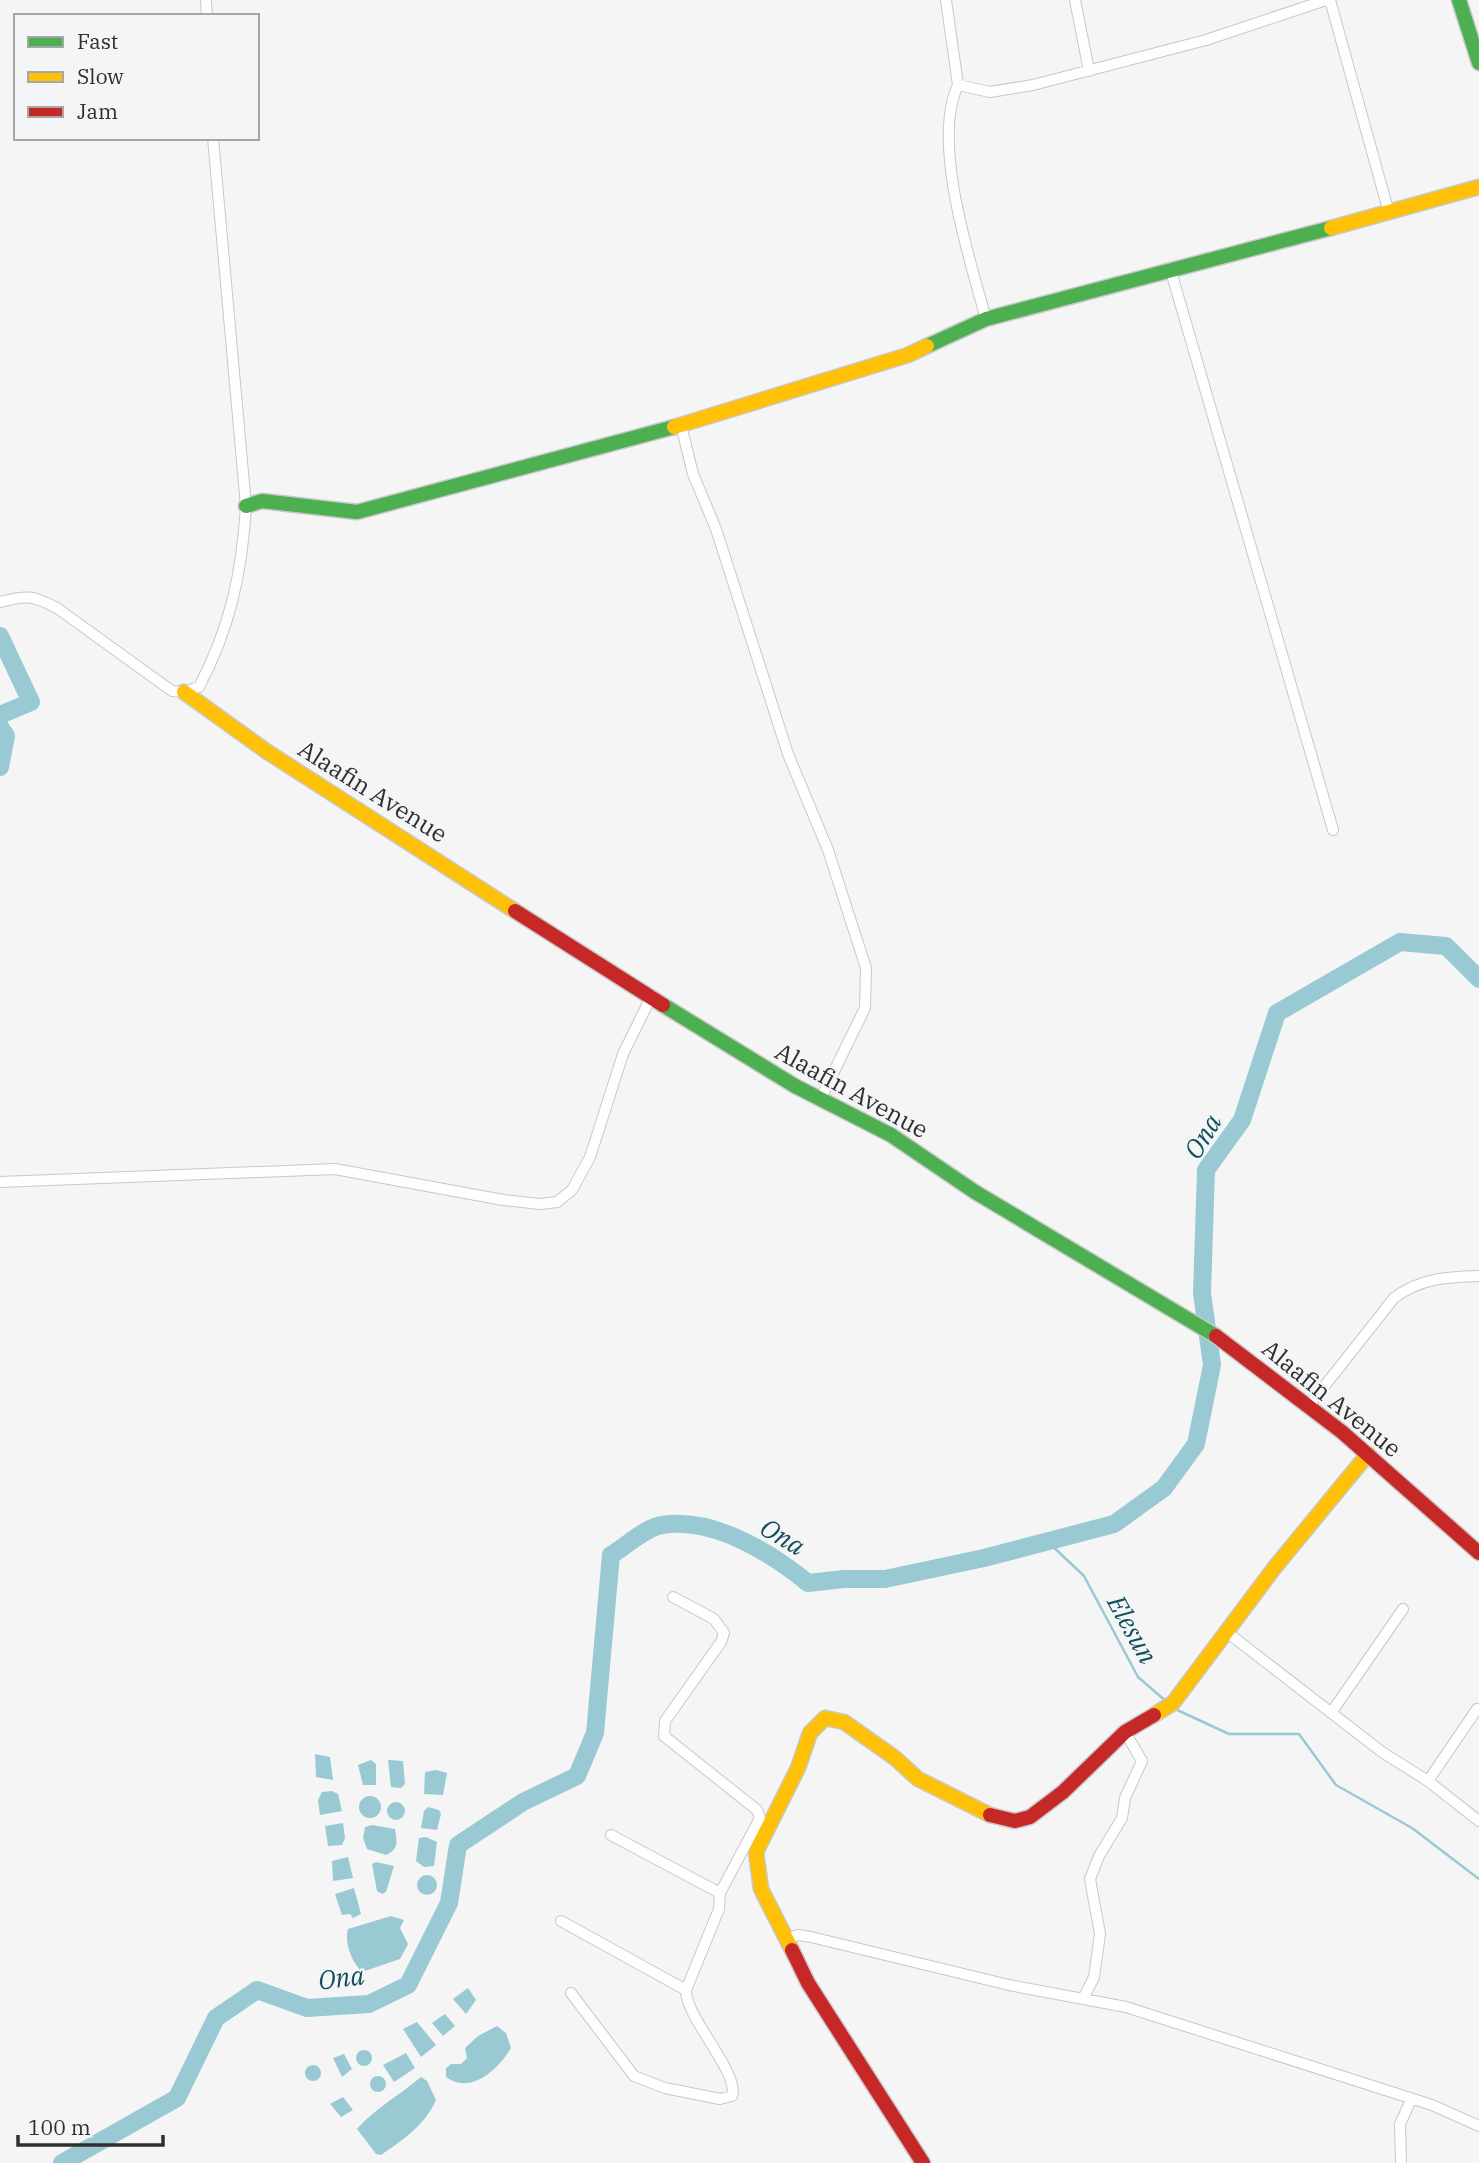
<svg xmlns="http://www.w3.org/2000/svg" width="1479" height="2163" font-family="'IBM Plex Serif',serif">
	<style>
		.water { fill: #99c9d3 }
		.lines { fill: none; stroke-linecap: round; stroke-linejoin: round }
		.stream { stroke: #99c9d3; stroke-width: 2.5 }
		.river { stroke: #99c9d3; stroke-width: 18 }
		.street-casing { stroke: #c8c8c9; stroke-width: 12 }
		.fast-casing { stroke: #c8c8c9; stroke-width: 17 }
		.slow-casing { stroke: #c8c8c9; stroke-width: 17 }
		.jam-casing { stroke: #c8c8c9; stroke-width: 17 }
		.street { stroke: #fefefe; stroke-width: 10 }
		.fast { stroke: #4caf50; stroke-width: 14 }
		.slow { stroke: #ffc107; stroke-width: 14 }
		.jam { stroke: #c62828; stroke-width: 14 }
		.labels { text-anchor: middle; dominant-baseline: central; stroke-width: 5; stroke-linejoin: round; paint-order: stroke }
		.street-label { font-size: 24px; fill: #2f2f30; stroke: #f4f5f7 }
		.water-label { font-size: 26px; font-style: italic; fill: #124f5a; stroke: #f4f5f7 }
	</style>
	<rect width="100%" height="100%" fill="#f5f5f6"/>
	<path class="water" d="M315,1754L330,1757L333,1780L316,1777Z
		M371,1760L376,1764V1785H363L358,1765Z
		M388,1760L403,1761L405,1784L401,1788L391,1787Z
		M436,1770L447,1773L443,1795L424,1794L425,1772Z
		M332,1791L338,1794L342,1811L320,1815L318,1800L322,1792Z
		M359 1807a11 11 0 1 1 22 0a11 11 0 1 1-22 0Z
		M387 1811a9 9 0 1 1 18 0a9 9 0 1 1-18 0Z
		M428,1807L439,1810L441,1814L437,1830L421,1828L424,1811Z
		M343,1823L345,1838L342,1845L328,1846L325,1826Z
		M372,1825L395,1829C397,1842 399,1849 386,1855L367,1849L363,1838L365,1827Z
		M426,1837L437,1842L434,1866L424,1867L416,1861L419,1838Z
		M348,1857L353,1878L333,1881L332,1861Z
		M376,1862L394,1866L386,1892L382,1894L377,1891L372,1864Z
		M417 1885a10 10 0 1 1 20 0a10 10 0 1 1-20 0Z
		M354,1888L361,1914L353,1918L350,1914L342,1915L335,1894Z
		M391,1916L404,1920L400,1928L408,1944L400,1959L362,1972C352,1962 344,1943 348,1929Z
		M468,1988L476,2000L466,2014L453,1999Z
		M445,2014L455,2026L443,2036L432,2023Z
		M417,2022L436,2045L421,2057L403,2029Z
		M497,2026L506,2033L511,2048C498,2070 470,2095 446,2077V2068L451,2064H461L467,2058L465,2048L478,2036Z
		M356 2058a8 8 0 1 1 16 0a8 8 0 1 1-16 0Z
		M406,2053L415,2068L394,2082L383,2065Z
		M344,2054L352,2069L342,2077L333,2058Z
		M305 2073a8 8 0 1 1 16 0a8 8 0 1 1-16 0Z
		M370 2084a8 8 0 1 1 16 0a8 8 0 1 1-16 0Z
		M421,2077L427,2081L436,2100C425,2125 404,2139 381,2155L376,2154L357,2129C373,2110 401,2094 421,2077Z
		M343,2097L353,2110L341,2117L330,2104Z"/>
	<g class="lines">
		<path class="stream" d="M1047,1541L1084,1576L1138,1677L1167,1702
			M1175,1709L1229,1734H1299L1336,1785L1412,1828L1479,1879"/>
		<path class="river" d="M0,636L31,702L0,715
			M0,727L6,736L0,767
			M62,2163L177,2098L216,2018L257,1990L307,2008L369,2004L408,1985L449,1903L458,1845L523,1802L577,1776L595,1733L611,1555C625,1547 646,1527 662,1525C713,1517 770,1552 808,1583L844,1579H885L984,1558L1114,1524L1164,1488L1196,1444L1212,1365L1202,1293L1206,1170L1242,1120L1277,1013L1400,942L1446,946L1479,979"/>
		<defs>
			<path id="street" d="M206,0L207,16
				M946,0L958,85C931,142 970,260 986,319
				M1075,0L1089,71
				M1330,0L1389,213
				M958,85L990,92L1033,85L1206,40L1326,0
				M1170,268L1333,830
				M681,425L693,474L716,529L788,754L828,850L866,968L865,1008L821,1098
				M0,602C27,595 32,595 57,608L172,691L184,692L199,687C230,628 242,573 246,506L213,138
				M0,1182L335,1169L503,1200L540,1204L557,1202L572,1190L590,1157L623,1054L652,995
				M1308,1407L1394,1298C1420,1278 1448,1277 1479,1276
				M1228,1633L1382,1752L1428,1781L1479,1821
				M1331,1713L1403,1609
				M1428,1781L1477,1709
				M611,1835L720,1893
				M561,1921L686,1990
				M785,1939L798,1935L811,1937L1009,1985L1126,2007L1432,2105L1479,2126
				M571,1993L634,2076L665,2088L720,2099L732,2096C740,2073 685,2017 686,1990L719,1909L720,1893L760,1818L757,1810L664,1736L665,1721L721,1642L724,1633L714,1619L673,1597
				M1083,1999L1094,1977L1100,1934L1090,1879L1099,1856L1122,1818L1125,1798L1142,1761L1125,1732
				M1401,2163L1400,2124L1411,2100"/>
			<path id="fast" d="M1459,0L1479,63
				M927,346L986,319L1331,228
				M246,506L262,501L357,512L674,427
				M663,1005L795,1086L891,1135L975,1192L1216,1336"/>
			<path id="slow" d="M1331,228L1479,187
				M674,427L908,355L927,346
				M184,692L266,751L515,911
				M1154,1715L1173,1703L1275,1567L1368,1454
				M792,1950L761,1889L756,1852L798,1768L810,1733L825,1718L844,1722L895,1758L918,1779L990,1815"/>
			<path id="jam" d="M515,911L663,1005
				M1216,1336L1342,1432L1479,1553
				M990,1815L1015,1821L1030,1817L1063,1792L1125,1732L1154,1715
				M792,1950L808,1983L923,2163"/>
		</defs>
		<use href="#street" class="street-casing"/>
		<use href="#fast" class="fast-casing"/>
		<use href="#slow" class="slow-casing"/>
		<use href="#jam" class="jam-casing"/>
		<use href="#street" class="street"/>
		<use href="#fast" class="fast"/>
		<use href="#slow" class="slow"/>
		<use href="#jam" class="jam"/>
	</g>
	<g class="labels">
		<g class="street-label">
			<text transform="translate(373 791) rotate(32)">Alaafin Avenue</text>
			<text transform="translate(852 1090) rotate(29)">Alaafin Avenue</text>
			<text transform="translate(1332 1398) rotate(39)">Alaafin Avenue</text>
		</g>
		<g class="water-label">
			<text transform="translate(1202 1136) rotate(-59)">Ona</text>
			<text transform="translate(783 1536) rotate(30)">Ona</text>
			<text transform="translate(1133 1629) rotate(61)">Elesun</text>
			<text transform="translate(341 1977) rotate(-7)">Ona</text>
		</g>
	</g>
	<rect x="14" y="14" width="245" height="126" fill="#f4f5f7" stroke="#a5a6a7" stroke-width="2"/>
	<rect x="28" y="37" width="35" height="10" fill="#4caf50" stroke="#a5a6a7" stroke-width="2"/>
	<text x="77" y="49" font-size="21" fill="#2f2f30">Fast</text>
	<rect x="28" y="72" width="35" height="10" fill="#ffc107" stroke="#a5a6a7" stroke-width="2"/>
	<text x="77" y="84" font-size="21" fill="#2f2f30">Slow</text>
	<rect x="28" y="107" width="35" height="10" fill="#c62828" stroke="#a5a6a7" stroke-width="2"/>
	<text x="77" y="119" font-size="21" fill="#2f2f30">Jam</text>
	<path d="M18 2135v10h145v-10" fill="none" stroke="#2f2f30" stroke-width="3.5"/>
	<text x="28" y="2135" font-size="21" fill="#2f2f30" stroke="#f4f5f7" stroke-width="5" paint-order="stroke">100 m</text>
</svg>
